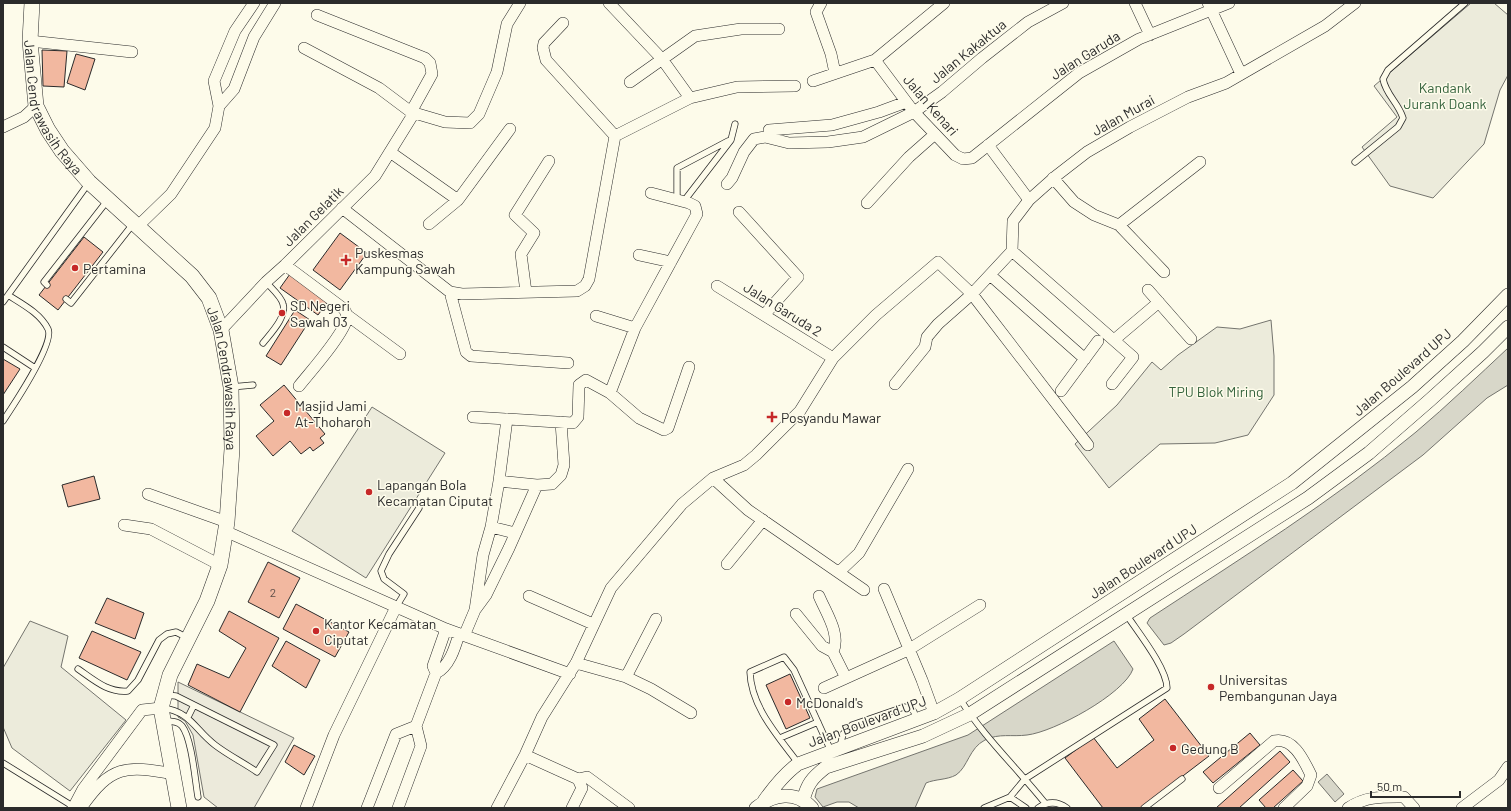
<svg xmlns="http://www.w3.org/2000/svg" width="1511" height="811" font-family="Barlow,sans-serif">
	<style>
		.green { fill: #ecebdb; stroke: #74746e }
		.parking { fill: #eceadb; stroke: #74746e }
		.water { fill: #d8d7c9; stroke: #74746e }
		.building { fill: #f2b8a0; stroke: #2b2b2b }
		.lines { fill: none; stroke-linecap: round; stroke-linejoin: round }
		.service-casing { stroke: #2b2b2b; stroke-width: 7 }
		.minor-casing { stroke: #2b2b2b; stroke-width: 12 }
		.tertiary-casing { stroke: #2b2b2b; stroke-width: 14 }
		.secondary-casing { stroke: #2b2b2b; stroke-width: 16 }
		.service { stroke: #fdfbea; stroke-width: 5.5 }
		.minor { stroke: #fdfbea; stroke-width: 11 }
		.tertiary { stroke: #fdfbea; stroke-width: 13 }
		.secondary { stroke: #fdfbea; stroke-width: 15 }
		.poi-dot { fill: #c62828; stroke: #fdfbea; stroke-width: 1.5 }
		.labels { text-anchor: middle; dominant-baseline: central; stroke-width: 3; stroke-linejoin: round; paint-order: stroke }
		.number-label { font-size: 12px; fill: #5d4e48 }
		.street-label { font-size: 14px; fill: #2b2b2b; stroke: #fdfbea }
		.park-label { font-size: 14px; fill: #34623c; stroke: #fdfbea }
		.poi-label { font-size: 14px; fill: #2b2b2b; stroke: #fdfbea; text-anchor: start }
	</style>
	<rect width="100%" height="100%" fill="#fdfbea"/>
	<path class="green" d="M1471,3H1494L1508,15V75L1500,90L1484,144L1433,198L1390,186L1362,147L1397,117L1374,86Z
		M1271,320L1274,356V395L1248,435L1215,443L1160,444L1109,488L1075,444L1117,405L1152,362L1161,370L1178,355L1217,327L1240,329Z
		M372,407L445,453L366,578L292,531Z
		M30,621L68,636L61,667L126,720L70,791L12,748L3,727V668Z"/>
	<path class="parking" d="M178,682L294,738L254,808H218L204,797L193,735L185,721L178,717Z"/>
	<path class="water" d="M1508,348V385L1487,398L1423,455L1184,634L1171,643L1164,645L1147,623L1150,618C1240,559 1333,501 1416,432C1448,405 1478,376 1508,348Z
		M1114,641L1133,669C1124,694 1054,732 1027,735C1012,737 999,733 985,740C969,748 968,767 956,775C947,780 935,779 926,783L915,808H859L849,802H837L823,807L815,797L817,789L968,735Z
		M1327,774L1344,794L1335,802L1318,782Z"/>
	<path class="building" d="M42,50L67,51L64,87L43,86Z
		M76,54L95,59L85,90L67,83Z
		M340,233L367,253L340,290L313,270Z
		M84,237L103,252L58,310L39,295Z
		M290,274L328,301L318,315L280,288Z
		M295,310L310,320L281,365L266,356Z
		M3,359L20,369L3,395Z
		M284,385L325,434L320,438L324,443L313,451L310,447L301,454L290,441L273,456L256,436L274,421L260,405Z
		M94,476L100,499L68,507L62,485Z
		M268,562L300,578L279,618L248,602Z
		M107,598L144,613L135,639L95,623Z
		M296,604L349,632L335,657L283,629Z
		M229,611L279,638L240,712L188,685L197,664L229,678L246,648L219,631Z
		M92,631L141,652L127,680L79,658Z
		M286,641L320,660L306,688L272,666Z
		M790,674L810,718L786,729L766,685Z
		M1165,699L1209,756L1141,808H1103L1065,758L1093,737L1117,768L1154,740L1139,719Z
		M1250,733L1260,745L1213,783L1203,772Z
		M294,745L315,756L304,775L285,762Z
		M1280,751L1290,762L1239,808H1216Z
		M1293,770L1303,781L1273,808H1266L1259,800Z"/>
	<g class="lines">
		<defs>
			<path id="service" d="M1355,162L1398,127L1403,118C1398,102 1386,95 1383,79L1388,70L1465,3
				M677,199V168L728,141
				M684,201L731,140L735,124
				M47,285L44,282L107,201
				M66,299L71,303L133,224
				M3,302L88,184
				M263,343C270,334 287,317 283,304C281,296 271,288 266,282
				M3,347L35,368
				M231,387L253,385
				M3,421C13,406 55,343 48,329C40,313 22,304 8,295
				M396,607L404,594L384,579L381,571L389,554L419,508
				M78,669C94,680 108,693 128,691L138,680L159,640L167,634L176,632L188,638
				M960,699C984,737 1017,768 1045,803
				M163,708C191,712 195,730 215,745C228,755 244,763 257,772L274,745L176,696L166,695
				M188,717L194,705
				M165,721C171,721 178,721 182,726C192,739 195,780 198,797
				M780,738L818,722
				M840,747L843,734L852,725L904,707L911,708L914,712L916,720
				M3,763L74,807
				M798,763C778,736 751,707 750,672L784,657L794,670L831,751
				M1010,797L1025,779L1167,688C1167,668 1137,631 1126,614
				M984,808L1010,797L1026,808
				M1038,808C1048,801 1057,801 1067,808
				M1144,808L1182,779"/>
			<path id="minor" d="M609,3L662,59L690,98
				M821,3L816,12L831,54L835,73
				M1135,3L1150,35
				M1208,3L1241,74
				M317,15L425,58L430,63L432,74L411,112
				M563,23L544,43L543,48L546,60L615,136
				M30,41L132,52
				M304,48L379,88L411,112L445,122L470,123L479,114L497,72L507,24L520,3
				M875,60L914,112L955,155L963,159L972,158L1079,73L1139,39L1229,3
				M813,81L875,60L944,3
				M630,82L695,36L741,29H779
				M219,106L234,89L254,37L275,3
				M3,127L24,117L36,106
				M769,130L832,125L879,112L906,102
				M615,136L690,98L737,87L795,86
				M988,145L1029,200
				M390,152L458,200
				M1053,178L1074,202L1094,215L1119,225L1164,272
				M727,184L732,178L744,152L754,139L765,137L789,143L828,142L863,137L914,112L942,92L982,58L1028,22L1063,3
				M867,203L909,157L935,134
				M342,208L450,292L462,294L577,291L585,286L589,279L615,136
				M739,212L798,277L764,315
				M429,224L458,200L510,129
				M1119,225L1200,162
				M137,227L171,194L215,128L219,106L214,81L235,31L254,3
				M1012,251L1133,357L1112,384
				M639,255L671,262
				M285,265L344,309C346,312 347,314 347,318C344,334 311,371 299,386
				M990,275L1085,359
				M717,286L833,358
				M1148,290L1191,339
				M450,292L466,352L471,356L568,363
				M526,292L521,254L534,233L515,215L549,161
				M347,315L400,354
				M596,316L635,328
				M221,330L266,282L285,265L375,176L414,113
				M1114,340L1159,302
				M895,384L925,347L927,337L938,324L972,294L1012,251L1013,221L1029,200L1056,176L1087,152L1130,127L1188,97L1226,83L1325,26L1355,3
				M1061,391L1098,341
				M610,393L635,328L697,214L695,206L689,203L651,193
				M473,417L573,423L578,417L579,385L586,380L610,393L639,418L664,430L668,428L689,367
				M713,478L748,510L864,590
				M499,481L537,485L552,484L561,475L564,465L561,422
				M148,494L227,522
				M124,525L151,529L220,565
				M491,527L515,533
				M225,531L446,629L570,674
				M727,564L763,520
				M839,572L859,553L908,469
				M884,589L922,680L934,713
				M529,596L593,624
				M819,596C826,613 841,634 833,652
				M475,610L483,555L491,527L499,481L507,419
				M796,614L822,646L833,652L846,678
				M464,636L475,610L486,595L509,548L537,485
				M576,663L626,677L651,689L691,713
				M436,673L433,666L446,629
				M626,677L656,619
				M824,688L908,650L980,605
				M525,755L578,779L582,788L572,808
				M578,779L587,777L629,808
				M1219,788L1274,741C1294,737 1304,761 1311,775L1307,786L1284,808
				M73,808L83,789L142,710L161,708
				M81,808C111,765 125,765 174,774
				M306,808L334,735L396,607
				M367,808L396,734L416,726
				M398,808L421,746L416,726L436,673C449,667 455,648 459,634
				M497,808L525,755L542,717L576,663L611,588L682,504L713,478L744,465L756,455L800,411L833,358L876,315L938,262L972,294L1088,445
				M1348,808C1366,796 1382,797 1404,797L1414,808
				M1462,808L1499,780L1508,767"/>
			<path id="tertiary" d="M764,801C774,787 784,774 798,764L934,713L959,699L1292,483L1412,387L1463,341L1508,295
				M803,801C807,784 812,778 826,767L923,736L970,714L1308,498L1369,453L1430,400L1483,352L1508,327
				M756,808C773,794 796,790 812,808"/>
			<g id="secondary">
				<path id="s1" d="M32,3L30,41L36,106L48,130L62,151L89,182L192,276L209,298L221,330L231,387L232,449L227,522L220,565L207,601L170,675L161,708L179,808"/>
			</g>
		</defs>
		<use href="#service" class="service-casing"/>
		<use href="#minor" class="minor-casing"/>
		<use href="#tertiary" class="tertiary-casing"/>
		<use href="#secondary" class="secondary-casing"/>
		<use href="#service" class="service"/>
		<use href="#minor" class="minor"/>
		<use href="#tertiary" class="tertiary"/>
		<use href="#secondary" class="secondary"/>
	</g>
	<g class="poi-dot">
		<path d="M344 254h4v4h4v4h-4v4h-4v-4h-4v-4h4z"/>
		<circle cx="75" cy="268" r="4"/>
		<circle cx="282" cy="313" r="4"/>
		<circle cx="287" cy="413" r="4"/>
		<path d="M770 411h4v4h4v4h-4v4h-4v-4h-4v-4h4z"/>
		<circle cx="369" cy="492" r="4"/>
		<circle cx="316" cy="631" r="4"/>
		<circle cx="1211" cy="687" r="4"/>
		<circle cx="788" cy="702" r="4"/>
		<circle cx="1173" cy="748" r="4"/>
	</g>
	<g class="labels">
		<g class="number-label">
			<text x="273" y="592">2</text>
		</g>
		<g class="street-label">
			<text transform="translate(968 51) rotate(-39)">Jalan Kakaktua</text>
			<text transform="translate(1085 55) rotate(-32)">Jalan Garuda</text>
			<text stroke="none"><textPath href="#s1" startOffset="110">Jalan Cendrawasih Raya</textPath></text>
			<text transform="translate(931 105) rotate(49)">Jalan Kenari</text>
			<text transform="translate(1123 115) rotate(-29)">Jalan Murai</text>
			<text transform="translate(313 216) rotate(-45)">Jalan Gelatik</text>
			<text transform="translate(783 309) rotate(32)">Jalan Garuda 2</text>
			<text transform="translate(1402 372) rotate(-41)">Jalan Boulevard UPJ</text>
			<text stroke="none"><textPath href="#s1" startOffset="446">Jalan Cendrawasih Raya</textPath></text>
			<text transform="translate(1143 561) rotate(-33)">Jalan Boulevard UPJ</text>
			<text transform="translate(867 721) rotate(-20)">Jalan Boulevard UPJ</text>
		</g>
		<g class="park-label">
			<text x="1445" y="87">Kandank<tspan x="1445" dy="16">Jurank Doank</tspan></text>
			<text x="1216" y="391">TPU Blok Miring</text>
		</g>
		<g class="poi-label">
			<text x="355" y="252">Puskesmas<tspan x="355" dy="16">Kampung Sawah</tspan></text>
			<text x="83" y="268">Pertamina</text>
			<text x="290" y="305">SD Negeri<tspan x="290" dy="16">Sawah 03</tspan></text>
			<text x="295" y="405">Masjid Jami<tspan x="295" dy="16">At-Thoharoh</tspan></text>
			<text x="781" y="417">Posyandu Mawar</text>
			<text x="377" y="484">Lapangan Bola<tspan x="377" dy="16">Kecamatan Ciputat</tspan></text>
			<text x="324" y="623">Kantor Kecamatan<tspan x="324" dy="16">Ciputat</tspan></text>
			<text x="1219" y="679">Universitas<tspan x="1219" dy="16">Pembangunan Jaya</tspan></text>
			<text x="796" y="702">McDonald's</text>
			<text x="1181" y="748">Gedung B</text>
		</g>
	</g>
	<rect width="1511" height="811" fill="none" stroke="#2b2b2b" stroke-width="8"/>
	<path d="M1371 791v6h89v-6" fill="none" stroke="#2b2b2b" stroke-width="2"/>
	<text x="1377" y="791" font-size="12" fill="#2b2b2b" stroke="#fdfbea" stroke-width="3" paint-order="stroke">50 m</text>
</svg>
